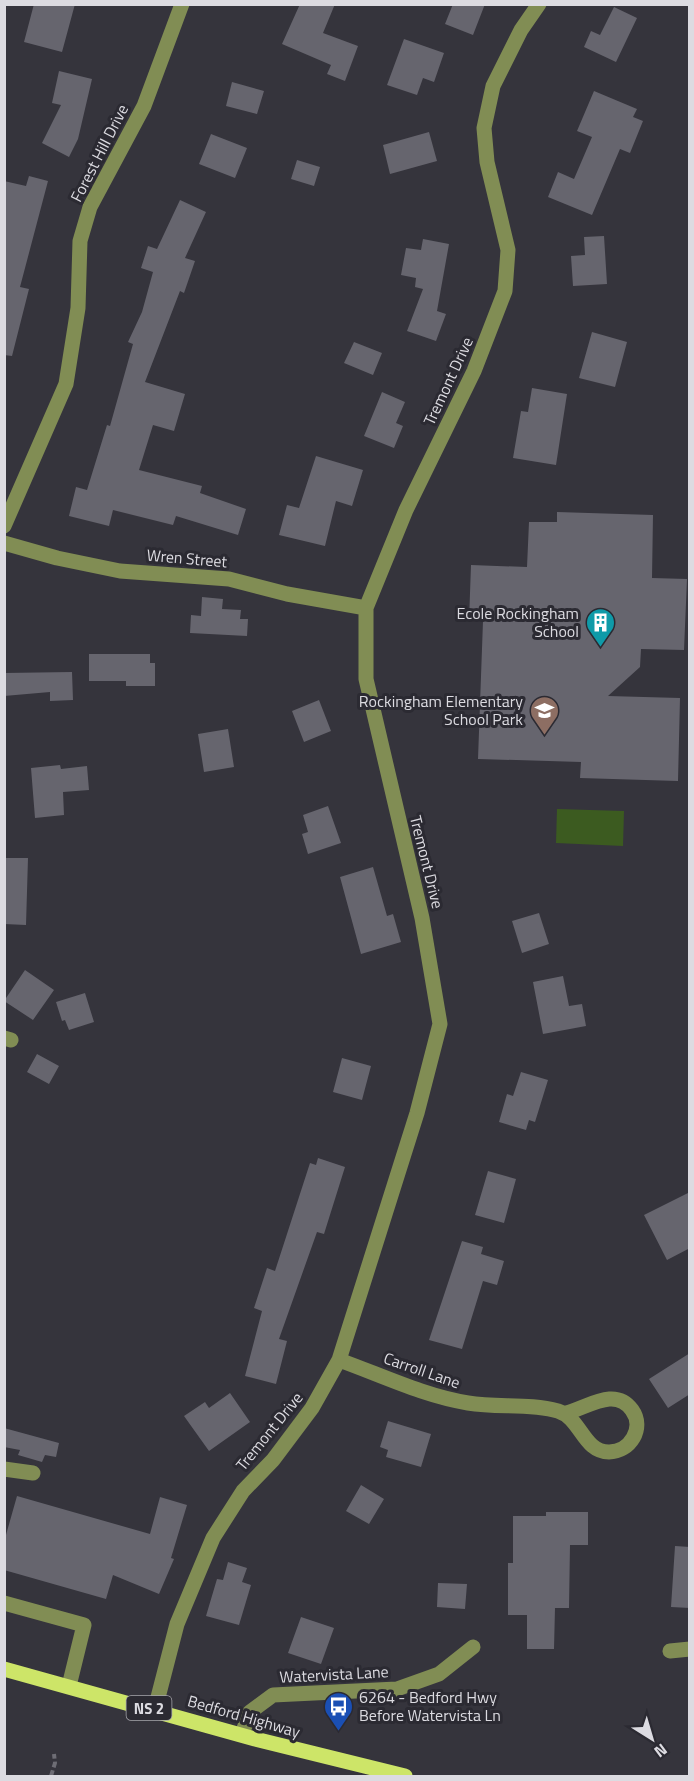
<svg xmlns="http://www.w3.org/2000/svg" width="694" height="1781" font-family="'Titillium Web',sans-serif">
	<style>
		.green { fill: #3c5b20 }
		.building { fill: #66656e }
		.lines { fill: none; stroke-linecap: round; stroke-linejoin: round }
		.path { stroke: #6e6d75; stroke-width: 4; stroke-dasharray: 6 3; stroke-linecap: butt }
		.minor { stroke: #818d54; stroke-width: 15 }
		.major { stroke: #cde568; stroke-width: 15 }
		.labels { text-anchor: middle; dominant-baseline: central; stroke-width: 6; stroke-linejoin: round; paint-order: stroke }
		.shield { fill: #2b2a32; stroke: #a7a6ac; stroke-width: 1.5 }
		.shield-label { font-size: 15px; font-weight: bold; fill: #dcdbe1 }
		.street-label { font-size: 16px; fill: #dcdbe1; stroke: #2b2a32 }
		.poi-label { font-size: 16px; fill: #dcdbe1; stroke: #2b2a32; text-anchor: end }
	</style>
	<rect width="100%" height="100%" fill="#35343c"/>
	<path class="green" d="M557,809L624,811L623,846L556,843Z"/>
	<path class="building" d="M34,4H75L62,52L24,42Z
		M300,4H335L323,33L358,46L345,81L327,74L331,65L282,44Z
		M453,4H485L473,35L445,24Z
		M614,7L637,18L616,62L584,47L591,31L600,35Z
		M404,39L444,53L434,82L423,78L417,95L387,85Z
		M59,71L92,79L78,139L69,157L42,143L61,105L52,103Z
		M232,82L264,91L257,114L226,106Z
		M594,91L637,109L633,117L643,121L630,153L620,149L592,215L548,197L558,172L574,179L592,137L577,131Z
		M429,132L437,161L390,174L383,145Z
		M211,134L247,148L235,178L199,164Z
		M297,160L320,167L314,186L291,179Z
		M29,176L48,181L20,287L29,289L12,356L4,355V181L26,186Z
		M180,200L206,212L185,258L195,261L184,293L180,291L145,382L185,394L174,431L153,425L139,470L202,486L200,493L246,509L238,535L176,516L173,525L113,510L109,526L69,516L76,487L87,490L107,425L110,426L133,344L128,342L142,312L153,272L141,268L148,246L157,249Z
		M604,236L607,284L573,286L571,256L585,255L584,237Z
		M423,239L449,244L437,311L446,314L436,341L407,331L423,289L415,287L416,278L401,275L406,248L421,250Z
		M592,332L627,342L615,387L579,378Z
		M354,342L382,353L373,375L344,363Z
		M532,388L567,394L556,465L513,458L521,411L528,412Z
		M382,392L405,402L396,423L403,426L394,448L364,436Z
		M316,456L363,470L352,506L336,501L325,546L279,535L287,505L299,508Z
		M557,512L653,515L652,578L687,579L684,650L641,649L640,667L608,696L680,698L678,781L580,778L581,762L478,759L483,621H469L471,565L527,567L529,522H557Z
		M202,597L223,599L222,609L241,610L240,619H248L247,636L190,633L191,615L201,616Z
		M89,654H150V663H155V686H126V681H89Z
		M72,672L73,700L50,701V692L4,696V673Z
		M319,700L331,731L304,742L292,711Z
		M228,729L234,767L204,772L198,734Z
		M60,765L61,769L87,766L89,790L63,792L64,815L35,818L31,768Z
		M328,806L341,843L308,854L302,834L308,832L303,815Z
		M4,858H28L26,925L4,924Z
		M373,867L387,916L393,914L401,942L361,954L340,877Z
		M539,913L549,944L522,953L512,921Z
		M25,970L54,990L33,1020L4,1001Z
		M563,976L569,1006L582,1004L586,1026L543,1034L533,982Z
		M85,993L94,1022L69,1030L65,1020L62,1021L56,1002Z
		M37,1054L59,1066L49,1084L27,1072Z
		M342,1058L371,1066L362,1100L333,1092Z
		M521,1072L548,1080L535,1122L529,1120L526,1130L499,1122L507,1094L513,1096Z
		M318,1158L345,1167L324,1234L317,1232L279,1339L287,1341L276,1384L245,1376L262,1311L254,1308L267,1268L275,1271L310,1163L316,1165Z
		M488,1171L516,1179L504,1223L475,1215Z
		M690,1192V1248L667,1260L644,1215Z
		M462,1241L483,1247L481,1254L504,1261L497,1285L483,1281L462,1349L429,1340Z
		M690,1353V1394L668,1408L649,1379Z
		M230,1393L250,1422L209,1451L184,1416L205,1402L209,1408Z
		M388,1421L431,1434L421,1467L386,1457L388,1450L380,1447Z
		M4,1428L59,1443L56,1457L45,1455L42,1462L18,1455L20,1450L4,1447Z
		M361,1485L384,1499L369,1524L346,1511Z
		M17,1496L150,1534L160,1497L187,1505L171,1558L174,1559L159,1594L113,1575L106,1599L4,1570V1542Z
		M546,1512H588V1545H570L569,1608H555L554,1649H527V1615H508V1563H513V1516H546Z
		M675,1546L690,1547V1608L671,1607Z
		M228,1562L247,1568L242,1582L251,1585L239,1625L206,1616L217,1579L223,1580Z
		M438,1583L467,1584L465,1609L437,1607Z
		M301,1617L334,1628L321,1664L288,1653Z"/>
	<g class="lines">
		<path class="path" d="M51,1776L55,1763L54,1754"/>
		<path class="minor" d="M4,526L66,384L78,308L80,241L90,207L144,106L182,4
			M4,543L57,558L120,571L229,579L287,594L366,608
			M4,1038L11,1040
			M339,1360C381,1375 424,1396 468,1403C498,1408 529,1403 558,1411C581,1418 583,1452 609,1452C630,1452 645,1428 632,1410C615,1386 587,1408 566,1413
			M4,1469L33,1473
			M4,1603L84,1625L69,1686
			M670,1651L690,1649
			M155,1709L177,1624L213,1538L243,1491L273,1460L312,1408L339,1360L417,1113L440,1024L422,918L366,679V608L406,510L474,371L505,291L508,250L487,162L484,128L493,86L521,30L539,4
			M242,1734L250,1712L273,1695L397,1689L439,1674L473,1647"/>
		<path class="major" d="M4,1669L255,1739L405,1776"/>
	</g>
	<defs>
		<symbol id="building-pin" viewBox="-11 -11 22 30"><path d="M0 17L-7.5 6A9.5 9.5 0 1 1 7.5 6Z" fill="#0f9aa8" stroke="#2b2a32"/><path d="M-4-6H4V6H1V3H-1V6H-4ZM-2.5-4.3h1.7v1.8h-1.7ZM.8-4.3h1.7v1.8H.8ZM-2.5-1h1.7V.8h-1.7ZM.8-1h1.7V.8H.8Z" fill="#fff"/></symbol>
		<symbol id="school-pin" viewBox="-11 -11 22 30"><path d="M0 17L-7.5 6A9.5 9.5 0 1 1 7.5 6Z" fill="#8d6e63" stroke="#2b2a32"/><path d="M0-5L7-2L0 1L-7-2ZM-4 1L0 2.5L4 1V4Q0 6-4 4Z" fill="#fff"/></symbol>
		<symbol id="bus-pin" viewBox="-11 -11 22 30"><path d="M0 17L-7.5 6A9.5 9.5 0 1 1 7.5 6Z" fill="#1a4fb4" stroke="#2b2a32"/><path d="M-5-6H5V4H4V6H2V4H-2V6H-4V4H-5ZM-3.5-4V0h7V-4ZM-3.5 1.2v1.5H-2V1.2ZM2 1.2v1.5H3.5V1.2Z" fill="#fff"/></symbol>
	</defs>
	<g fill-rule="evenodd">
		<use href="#building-pin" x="584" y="606" width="33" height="45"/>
		<use href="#school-pin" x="528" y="694" width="33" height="45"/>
		<use href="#bus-pin" x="322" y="1690" width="33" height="45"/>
	</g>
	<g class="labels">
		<rect class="shield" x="126.5" y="1696" width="45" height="24" rx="4.5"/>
		<g class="shield-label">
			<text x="149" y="1708">NS 2</text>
		</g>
		<g class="street-label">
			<text transform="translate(99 153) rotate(-63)">Forest Hill Drive</text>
			<text transform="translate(448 381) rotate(-65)">Tremont Drive</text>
			<text transform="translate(187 558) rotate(5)">Wren Street</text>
			<text transform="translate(427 862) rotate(76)">Tremont Drive</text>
			<text transform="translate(422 1370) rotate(19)">Carroll Lane</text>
			<text transform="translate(269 1431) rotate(-51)">Tremont Drive</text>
			<text transform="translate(334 1674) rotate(-3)">Watervista Lane</text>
			<text transform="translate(244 1716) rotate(16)">Bedford Highway</text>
		</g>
		<g class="poi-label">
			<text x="579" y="613">Ecole Rockingham<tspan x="579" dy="18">School</tspan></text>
			<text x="523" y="701">Rockingham Elementary<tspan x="523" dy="18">School Park</tspan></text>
			<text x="359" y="1697" text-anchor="start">6264 - Bedford Hwy<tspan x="359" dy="18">Before Watervista Ln</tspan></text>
		</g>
	</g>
	<rect width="694" height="1781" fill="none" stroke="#dcdbe1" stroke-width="12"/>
	<g transform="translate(652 1739) rotate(143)" stroke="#2b2a32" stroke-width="4.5" paint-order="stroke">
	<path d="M0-4.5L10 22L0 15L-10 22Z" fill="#dcdbe1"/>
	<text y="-9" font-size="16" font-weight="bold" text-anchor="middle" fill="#dcdbe1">N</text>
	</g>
</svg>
